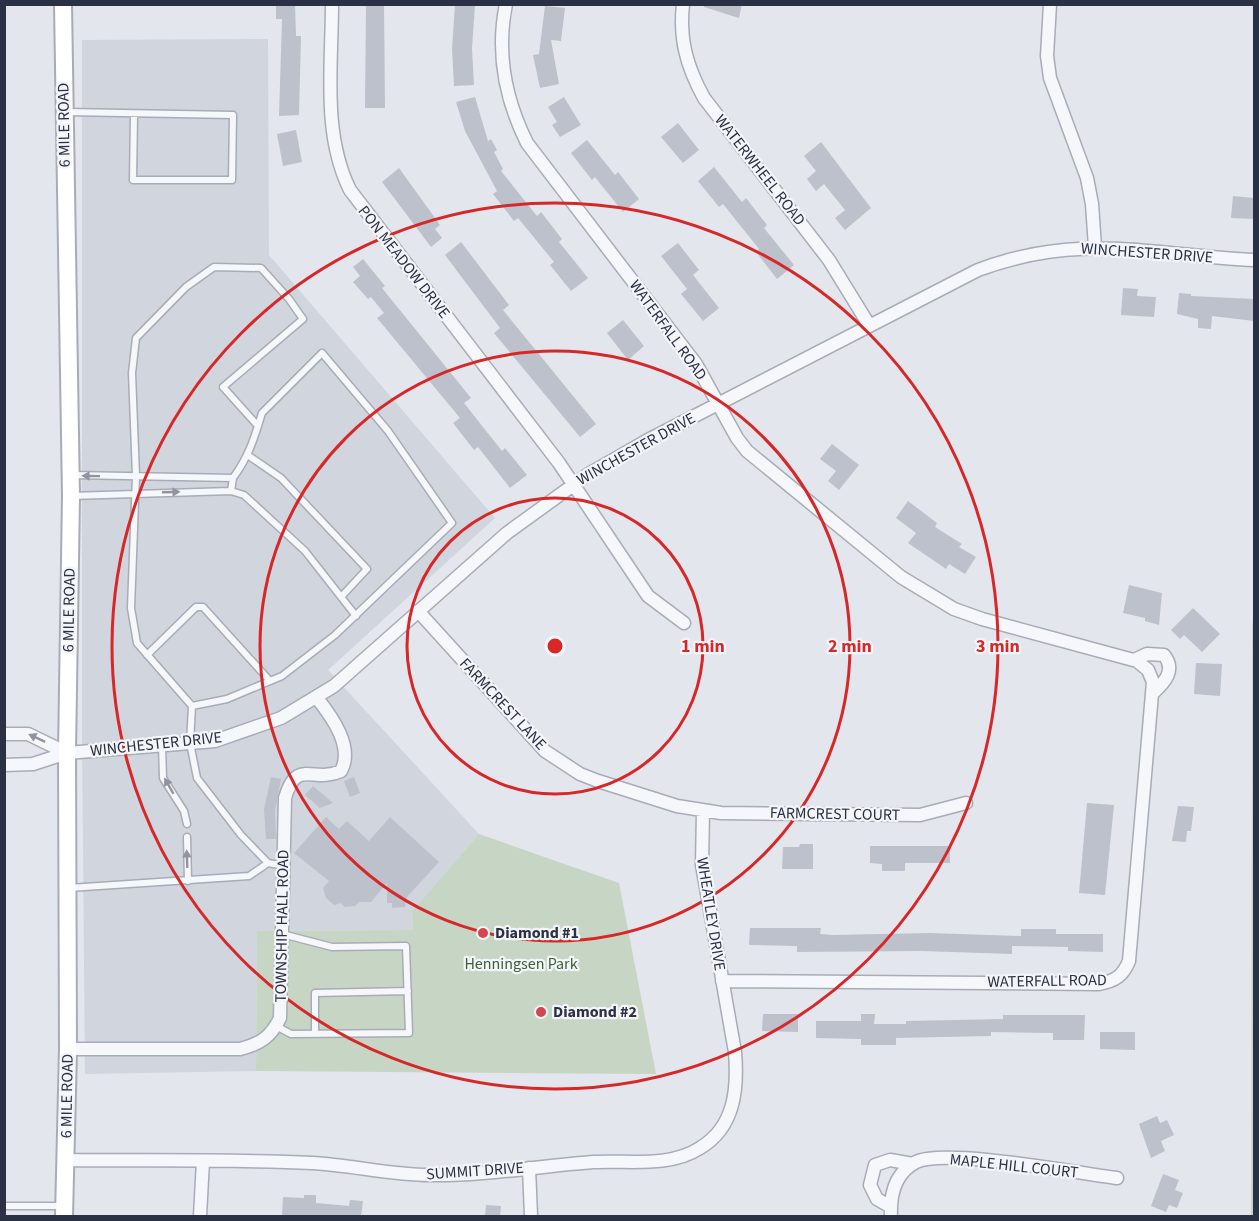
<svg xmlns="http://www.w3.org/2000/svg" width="1259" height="1221" font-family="'Source Sans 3',sans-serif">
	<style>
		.built { fill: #d1d5de }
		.green { fill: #c7d6c4 }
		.building { fill: #bdc1cc }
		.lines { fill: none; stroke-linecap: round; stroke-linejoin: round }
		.lane-casing { stroke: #a8acb7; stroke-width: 9 }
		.street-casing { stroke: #a8acb7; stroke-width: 15 }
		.secondary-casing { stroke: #a8acb7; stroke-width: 20 }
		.lane { stroke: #f6f7fa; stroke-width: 6 }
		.street { stroke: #f6f7fa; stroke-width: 12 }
		.secondary { stroke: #fff; stroke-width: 16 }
		.oneway { fill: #9094a0 }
		.ring { fill: none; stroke: #d62828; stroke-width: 3 }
		.poi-dot { fill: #d4454e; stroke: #f3f5f9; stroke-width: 2 }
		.labels { text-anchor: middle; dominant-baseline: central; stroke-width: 4.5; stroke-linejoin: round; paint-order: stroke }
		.street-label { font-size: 16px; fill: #2a3145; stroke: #f3f5f9 }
		.poi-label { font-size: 16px; font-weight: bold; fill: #2a3145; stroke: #f3f5f9; text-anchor: start }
		.park-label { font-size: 16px; fill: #3b6137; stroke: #f3f5f9 }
		.centre { fill: #d62828; stroke: #f3f5f9; stroke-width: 3 }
		.ring-label { font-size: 18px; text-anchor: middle; font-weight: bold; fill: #d62828; stroke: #f3f5f9; stroke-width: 4.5; stroke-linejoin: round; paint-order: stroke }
	</style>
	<rect width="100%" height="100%" fill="#e3e6ec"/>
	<path class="built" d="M268,39L269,255L495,518L328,670L479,834L412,911L413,930L257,931L256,1071L85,1074L82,734V40Z"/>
	<path class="green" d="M1254,603V1216H1251L1252,627Z
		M479,834L619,883L656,1074L256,1071L257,931L413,930L412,911Z"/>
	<path class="building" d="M276,4H295L296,36H301L299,115L279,116L282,19H276Z
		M366,4H384L385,108H365Z
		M455,4L475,5L472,48L474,85L454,86L452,49Z
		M704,4H742L739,18L704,7Z
		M545,6L565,8L561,41L551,40L559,84L540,88L533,55L539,54Z
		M475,97L488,141L491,139L497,150L494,152L503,169L501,171L537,216L541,212L562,239L559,242L588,278L571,291L550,265L554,262L518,218L514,221L493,194L497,191L465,131L456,102Z
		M564,97L581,125L560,137L552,125L557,122L548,107Z
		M678,123L699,150L683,163L661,137Z
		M296,130L302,162L283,166L277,134Z
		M587,140L615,175L618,172L639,199L623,212L595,177L592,180L571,153Z
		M821,142L871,208L845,230L835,218L845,210L824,184L816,191L807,179L816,171L804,156Z
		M714,167L742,202L746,198L767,225L764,228L794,265L777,279L756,252L759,249L723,204L719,207L698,181Z
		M399,168L440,225L435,229L442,238L431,247L382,182Z
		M1233,196L1254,198V219L1231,218Z
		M461,242L509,305L503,310L596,424L580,437L494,333L500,328L445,255Z
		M678,243L699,270L693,275L719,308L703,321L681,294L687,289L661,256Z
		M363,259L385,286L382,288L471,398L464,403L502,451L505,448L527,475L510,488L478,447L474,450L453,423L460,418L377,318L384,313L371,297L368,299L353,282L360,276L353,267Z
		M1123,288L1138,289L1137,296L1156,297L1154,317L1121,315Z
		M1179,293L1191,294V296L1254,299V321L1212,316L1211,329L1198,328V319L1177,314Z
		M623,320L644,346L628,360L607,333Z
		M832,444L859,465L839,490L828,481L836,471L820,459Z
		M908,501L937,523L935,527L962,544L959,547L976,557L965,574L949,564L946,569L908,543L916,533L896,518Z
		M1129,585L1162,593L1159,625L1145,621V618L1123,613Z
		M1193,608L1220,634L1202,652L1184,635L1180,639L1171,630Z
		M1196,663L1222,664L1220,696L1194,694Z
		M271,777L281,779L275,811L276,839H266L264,809Z
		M354,777L360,793L350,797L344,781Z
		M313,786L333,803L320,808L305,795Z
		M1087,803L1114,805L1105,895L1079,893Z
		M1178,806L1194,807L1191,831H1187L1186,842L1172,841Z
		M326,817L339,829L347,821L369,841L390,817L439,862L407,897L405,907L392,908V903H387V883L371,902H359L355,906L345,907L341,903L334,905L326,898L323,888L329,881L294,853Z
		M800,844H813V869H782L783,847H799Z
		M870,846H950V863H905V871H882V864L870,863Z
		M750,928H821L820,934L833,935L930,933L1021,936V929H1056V934H1103V952L1068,951V947L1012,946V954L922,951L797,952V946L749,945Z
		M763,1014H798V1032L762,1031Z
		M861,1014H875L874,1024H906V1021L1003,1019V1015H1085L1084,1040H1053V1033L991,1032V1036L896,1038V1045H861V1039L816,1038V1021H861Z
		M1100,1032H1135V1050L1100,1049Z
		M1157,1116L1160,1123L1167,1120L1174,1135L1161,1141L1165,1151L1151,1158L1139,1124Z
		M1163,1174L1179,1180L1175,1190L1183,1193L1177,1208L1169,1205L1166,1212L1151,1206Z
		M304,1195H316V1203L349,1206L350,1200L363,1201L361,1216H282L283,1197L304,1198Z
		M486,1205L501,1206L500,1216H485Z"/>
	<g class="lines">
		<defs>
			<path id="lane" d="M67,112L233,115L232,180H133L134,115
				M249,456L281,478L367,569L341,597
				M233,478C249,456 254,439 262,413L322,353L388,431L452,523L335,635L282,676L227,699L192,706L137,643L131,608L136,476L132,373L136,338L186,287L214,267L261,268L289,299L303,319L223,387L258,426
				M231,491L244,495L305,551L356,616
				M71,496L231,491L233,478L72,475
				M147,655L196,607H203L270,681
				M192,706L190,743L197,778L241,835L268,863L284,866
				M162,745L163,778L184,811L187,824
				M187,837L188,881
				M69,888L249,876L268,863
				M276,1026L291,1034L409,1033L406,946L332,947L282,934
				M315,1034V993L408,991
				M4,1206H64"/>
			<path id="street" d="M332,4C332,65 322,134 350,190L559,463L648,596L684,623
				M506,4C496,53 505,99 527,143L696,364L737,438L747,451L901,577L954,609L982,619L1137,661L1148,670L1153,682L1129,961C1123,976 1115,981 1099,984L722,981
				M683,4C679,40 687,67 704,98L829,260L869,325
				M1050,4L1047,56L1050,78L1087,178L1092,204L1095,247
				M418,611L545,751L580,774L598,781L677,806L721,813L920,815L966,803
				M1134,660L1147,654L1164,655C1176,670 1165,682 1153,693
				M4,734H28L67,753
				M4,765L33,764L67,753L215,741L281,718L334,686L507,533L587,475L648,440L978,270C1079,232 1152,255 1254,260
				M68,1049H240C260,1044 271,1037 280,1018L285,798C297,757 313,784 341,771C354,747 332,717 317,698
				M66,1160C148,1161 231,1159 312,1163C352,1165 390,1175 430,1175C484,1176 539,1166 593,1162C628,1160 669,1168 700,1148C735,1127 738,1089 735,1052L702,865L703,811
				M529,1168L531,1216
				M891,1207L877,1199L870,1185L875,1165L890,1160L913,1164
				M200,1216L203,1161
				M891,1216C890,1195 895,1173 916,1162C945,1148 1078,1173 1117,1178"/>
			<path id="secondary" d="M63,4L71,496L67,753L68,1049L64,1216"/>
		</defs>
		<use href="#lane" class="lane-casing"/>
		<use href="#street" class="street-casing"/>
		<use href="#secondary" class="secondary-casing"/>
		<use href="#lane" class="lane"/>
		<use href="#street" class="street"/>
		<use href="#secondary" class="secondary"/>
	</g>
	<defs><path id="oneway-solid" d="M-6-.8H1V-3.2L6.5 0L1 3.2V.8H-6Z" transform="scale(1.5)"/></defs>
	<g class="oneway">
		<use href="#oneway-solid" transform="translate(91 476) rotate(-179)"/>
		<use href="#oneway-solid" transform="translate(171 492) rotate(-2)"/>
		<use href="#oneway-solid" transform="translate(37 738) rotate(-155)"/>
		<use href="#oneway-solid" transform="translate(169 786) rotate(-120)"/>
		<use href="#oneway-solid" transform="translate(187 859) rotate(-92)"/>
	</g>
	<g class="ring">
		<circle cx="555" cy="646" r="148"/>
		<circle cx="555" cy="646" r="295"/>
		<circle cx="555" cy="646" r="443"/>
	</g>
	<g class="poi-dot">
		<circle cx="483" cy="933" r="6"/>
		<circle cx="541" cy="1012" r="6"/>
	</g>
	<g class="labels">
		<g class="street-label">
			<text transform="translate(64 125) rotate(-91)">6 MILE ROAD</text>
			<text transform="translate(760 170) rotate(52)">WATERWHEEL ROAD</text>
			<text transform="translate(1147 253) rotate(4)">WINCHESTER DRIVE</text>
			<text transform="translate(404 262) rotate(52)">PON MEADOW DRIVE</text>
			<text transform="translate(668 330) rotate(54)">WATERFALL ROAD</text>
			<text transform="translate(636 449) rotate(-29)">WINCHESTER DRIVE</text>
			<text transform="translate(69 610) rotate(-89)">6 MILE ROAD</text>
			<text transform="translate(503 704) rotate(47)">FARMCREST LANE</text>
			<text transform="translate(156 744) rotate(-6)">WINCHESTER DRIVE</text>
			<text transform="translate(835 814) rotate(1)">FARMCREST COURT</text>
			<text transform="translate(711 914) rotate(81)">WHEATLEY DRIVE</text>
			<text transform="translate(282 926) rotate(-89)">TOWNSHIP HALL ROAD</text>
			<text transform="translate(1047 981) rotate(-1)">WATERFALL ROAD</text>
			<text transform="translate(67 1096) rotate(-89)">6 MILE ROAD</text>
			<text transform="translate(1014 1166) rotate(6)">MAPLE HILL COURT</text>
			<text transform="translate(475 1171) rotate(-4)">SUMMIT DRIVE</text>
		</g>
		<g class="poi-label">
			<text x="495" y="933">Diamond #1</text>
			<text x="553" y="1012">Diamond #2</text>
		</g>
		<g class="park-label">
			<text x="521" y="964">Henningsen Park</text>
		</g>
	</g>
	<circle cx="555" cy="646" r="9" class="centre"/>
	<g class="ring-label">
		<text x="703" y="652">1 min</text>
		<text x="850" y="652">2 min</text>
		<text x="998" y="652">3 min</text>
	</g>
	<rect width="1259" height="1221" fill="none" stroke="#2a3145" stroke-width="12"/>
</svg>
